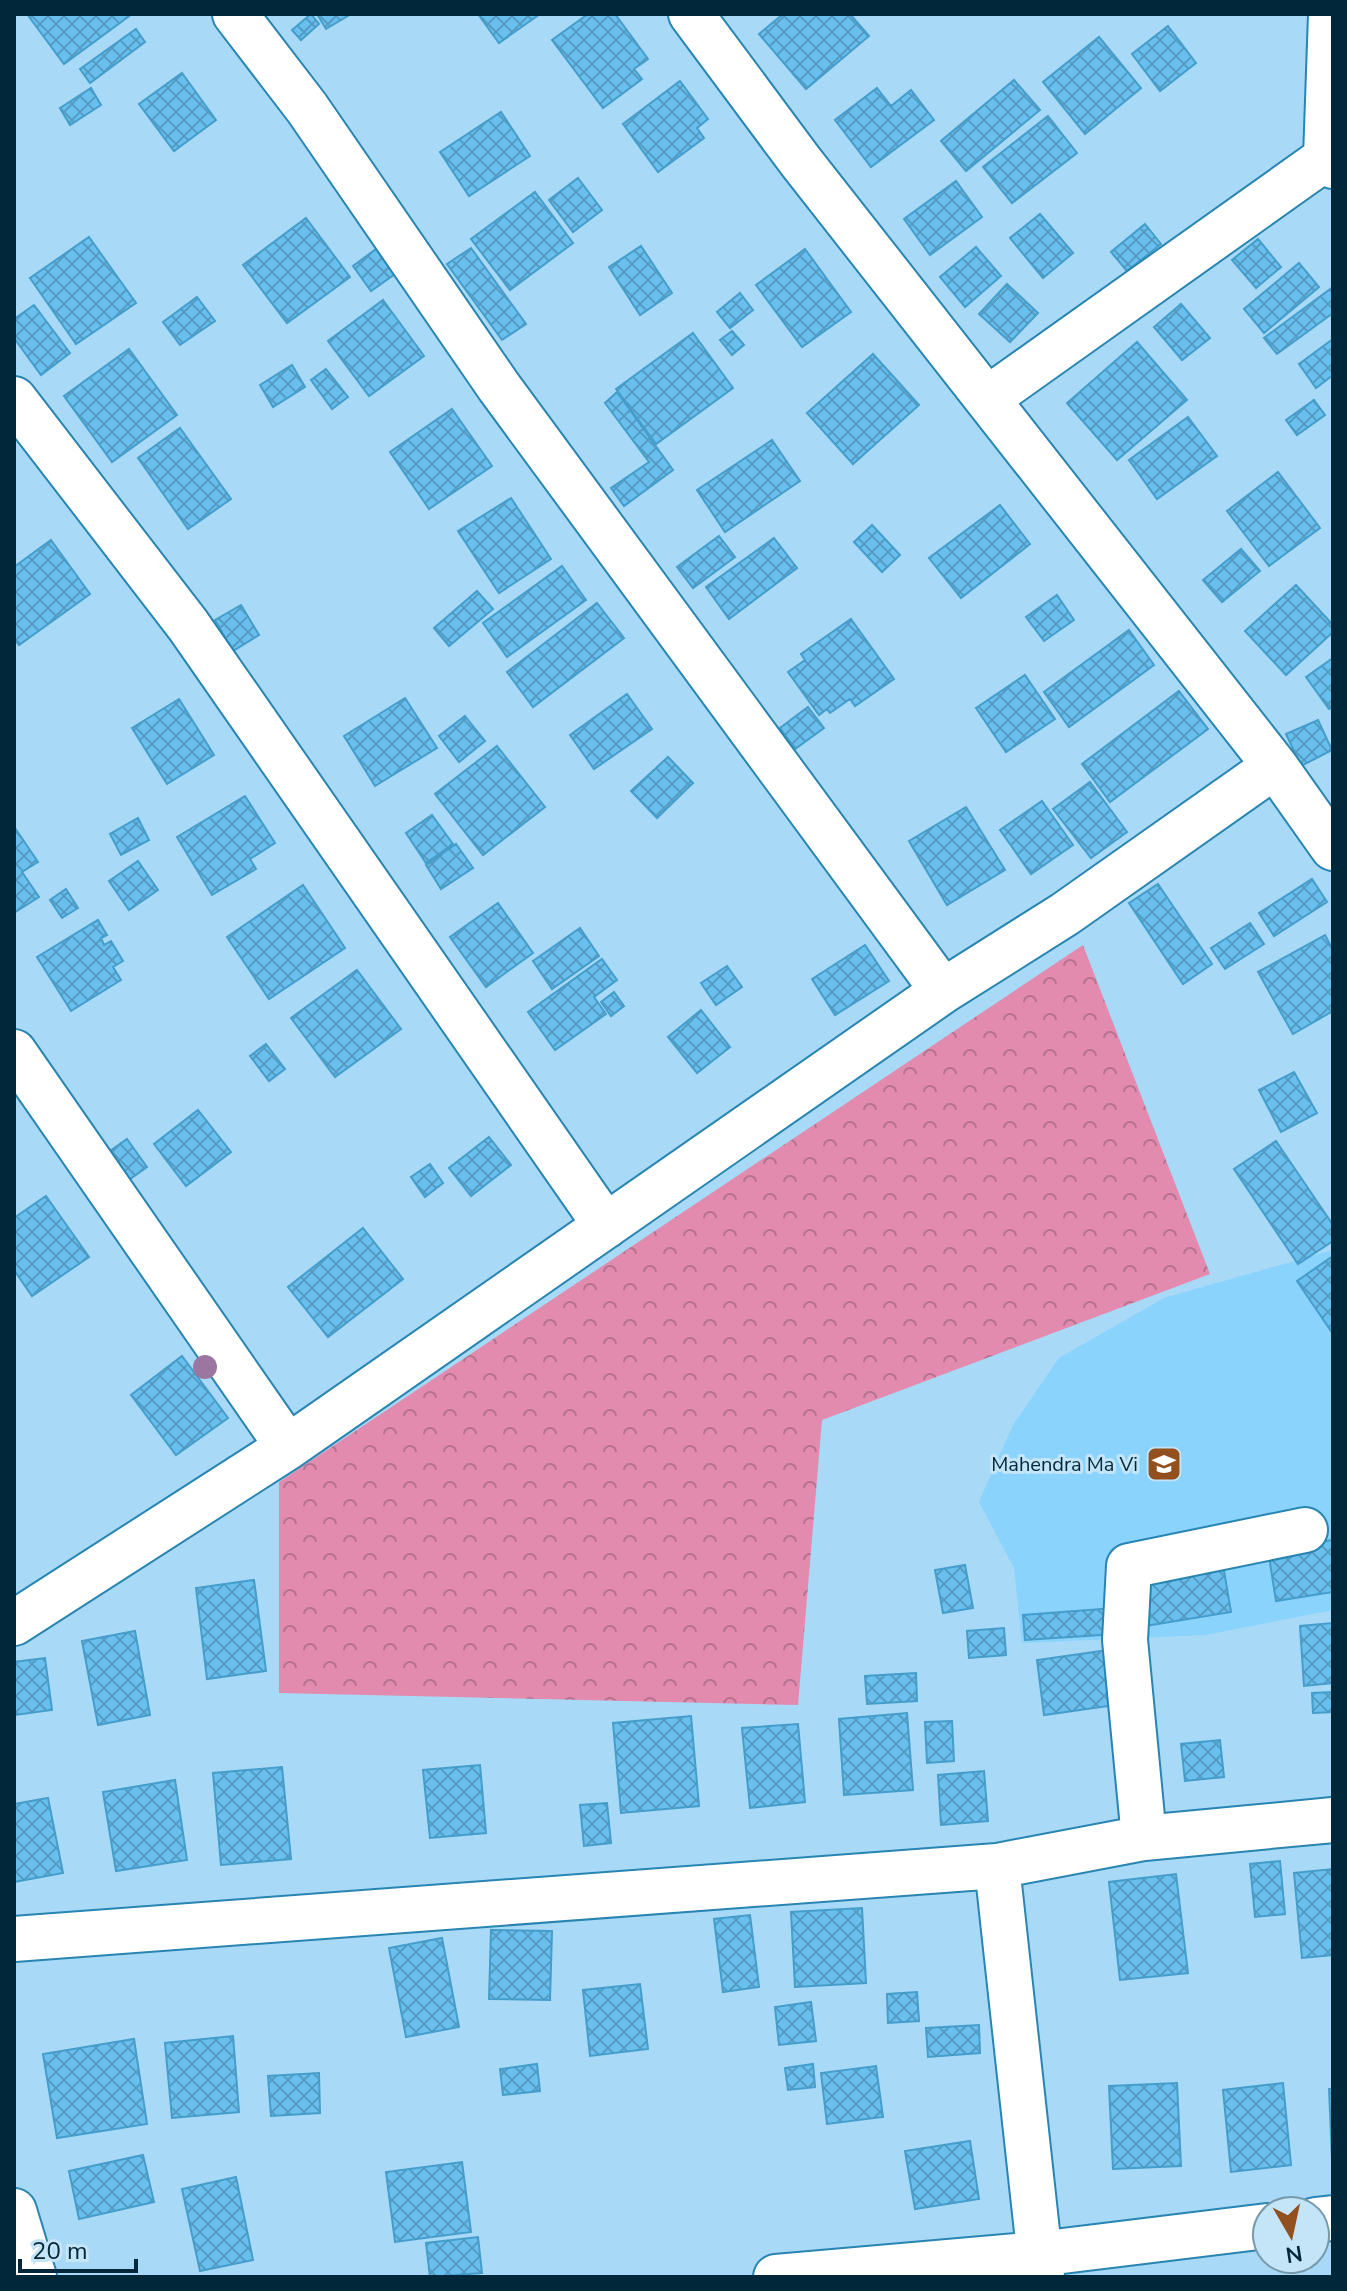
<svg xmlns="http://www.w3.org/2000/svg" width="1347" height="2291" font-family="'Nunito Sans',sans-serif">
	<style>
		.built { fill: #89d3fd }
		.forest { fill: url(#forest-crowns) }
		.building { fill: url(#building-cross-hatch); stroke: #449dca; stroke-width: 2 }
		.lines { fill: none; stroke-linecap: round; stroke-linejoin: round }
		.minor-casing { stroke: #2885b1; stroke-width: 48 }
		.minor { stroke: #fff; stroke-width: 44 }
		.tree { fill: #9b76a1 }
		.labels { text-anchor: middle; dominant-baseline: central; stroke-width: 6; stroke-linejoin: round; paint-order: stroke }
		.poi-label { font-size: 20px; fill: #01283a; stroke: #c4e4f7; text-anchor: end }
	</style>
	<defs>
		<pattern id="forest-crowns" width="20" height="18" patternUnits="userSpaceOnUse" patternTransform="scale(2)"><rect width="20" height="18" fill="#e28baf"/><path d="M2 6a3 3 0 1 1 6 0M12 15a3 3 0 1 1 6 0" fill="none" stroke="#b5728f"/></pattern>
		<pattern id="building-cross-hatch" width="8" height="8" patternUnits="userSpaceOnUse" patternTransform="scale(2)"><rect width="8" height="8" fill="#69c0ef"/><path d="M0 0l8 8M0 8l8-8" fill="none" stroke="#549cc3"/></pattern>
	</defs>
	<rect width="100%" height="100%" fill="#a8d9f6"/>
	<path class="built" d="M1333,1250V1610L1205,1635L1022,1643L1014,1568L979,1502L1013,1425L1059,1358L1164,1298Z"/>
	<path class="forest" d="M1083,945L1210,1274L822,1420L798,1705L279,1693V1482Z"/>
	<path class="building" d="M27,14H132L64,64Z
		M311,14L319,24L301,40L292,30Z
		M317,14H351L326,29Z
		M478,14H540L499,43Z
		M588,14H615L648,59L634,69L642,79L603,108L552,40Z
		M783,14H850L869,36L806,89L759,34Z
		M1168,26L1196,63L1160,91L1132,54Z
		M136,29L145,42L90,83L80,69Z
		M1099,37L1141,88L1085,134L1043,82Z
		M182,73L216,120L174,151L139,104Z
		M1014,80L1040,110L966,171L941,141Z
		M680,81L708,119L697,128L704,138L658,172L623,124Z
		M91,88L101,105L70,125L60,108Z
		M877,88L891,106L911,90L934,120L871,167L835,120Z
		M501,112L530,156L469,196L440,152Z
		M1048,116L1077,153L1012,203L983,167Z
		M578,178L602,210L573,232L549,200Z
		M956,181L982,217L930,255L904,219Z
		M535,192L573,243L510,290L471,239Z
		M1040,214L1073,253L1043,278L1010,238Z
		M306,218L350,277L287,323L243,265Z
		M1145,224L1161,244L1127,271L1111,252Z
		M89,237L136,303L76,344L30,278Z
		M1258,239L1281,267L1256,288L1232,260Z
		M641,246L672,293L640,315L609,267Z
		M976,247L1001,276L965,307L940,277Z
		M471,248L526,324L502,340L447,264Z
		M376,249L395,274L371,291L353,266Z
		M805,249L851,312L802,347L756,285Z
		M1299,263L1319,287L1264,333L1244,309Z
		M1007,284L1038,313L1010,342L979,314Z
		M1333,287V313L1277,354L1264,338Z
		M740,293L753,310L730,328L717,312Z
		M197,297L215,321L180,345L163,322Z
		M383,300L424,356L369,396L328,341Z
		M1181,304L1210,338L1182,360L1154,327Z
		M34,305L70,353L41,375L14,338V319Z
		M732,331L744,345L732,355L720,340Z
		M693,333L733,388L656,444L616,389Z
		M1333,339V375L1316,388L1299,364Z
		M1137,342L1187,400L1117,460L1067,403Z
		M129,349L177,415L112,462L64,396Z
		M873,354L919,405L853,464L807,413Z
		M292,365L305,387L273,407L260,385Z
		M326,369L348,397L332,409L311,380Z
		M617,392L673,470L624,506L611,488L649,462L605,403Z
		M1314,400L1325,415L1297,435L1286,420Z
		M452,409L492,466L429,509L390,452Z
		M1188,417L1217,456L1157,499L1129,460Z
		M180,428L231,499L188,529L138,458Z
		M772,440L800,481L725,532L697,490Z
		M1278,472L1320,528L1269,566L1227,511Z
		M511,498L551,559L499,593L458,531Z
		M1000,505L1030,544L961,598L929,558Z
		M872,525L900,555L882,572L854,542Z
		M719,536L735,557L693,588L677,567Z
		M774,538L797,568L729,619L706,587Z
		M51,540L90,594L19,645L14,638V567Z
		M1241,549L1260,571L1222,602L1203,580Z
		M562,566L586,600L507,657L483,623Z
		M1296,585L1333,625V632L1286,675L1245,631Z
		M477,591L493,609L449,646L434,628Z
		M1057,595L1074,620L1044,641L1026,617Z
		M597,603L624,638L533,707L507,672Z
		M241,605L259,635L233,651L215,620Z
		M851,619L894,679L855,706L850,699L830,713L827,709L819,715L788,672L805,660L801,654Z
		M1129,630L1154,665L1069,727L1044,692Z
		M1333,658V707L1329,709L1306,677Z
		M1025,675L1055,719L1006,752L976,708Z
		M1179,691L1208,729L1110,802L1082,764Z
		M627,694L652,729L594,769L570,735Z
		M405,698L437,748L375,786L344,736Z
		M179,699L214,755L167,784L132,728Z
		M808,707L824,728L795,749L780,728Z
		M465,716L485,741L459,762L439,736Z
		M1318,720L1332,750L1301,766L1286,734Z
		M497,746L545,807L483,855L435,794Z
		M668,757L693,783L657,818L631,791Z
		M1090,782L1127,832L1091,858L1053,809Z
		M245,796L275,843L250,859L256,869L212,895L177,837Z
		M1042,801L1073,845L1031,874L1000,830Z
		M966,807L1005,870L947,905L909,841Z
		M432,815L453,844L426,863L406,833Z
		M138,818L149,840L121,855L110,834Z
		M15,828L38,862L22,872L39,897L14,913Z
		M456,844L473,868L441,889L426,865Z
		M138,861L158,890L129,910L109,881Z
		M1312,879L1327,902L1274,936L1259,913Z
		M1158,884L1212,964L1183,984L1129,903Z
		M303,885L345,948L269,999L227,937Z
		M66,889L78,908L62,918L50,900Z
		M498,903L533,953L486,987L450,937Z
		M98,920L107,935L101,938L104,945L111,941L123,961L113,967L121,980L71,1011L37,957Z
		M1250,923L1264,944L1225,969L1211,948Z
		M580,928L599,956L552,989L533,961Z
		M1325,935L1333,950V1011L1293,1034L1258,972Z
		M865,945L889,981L835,1015L812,979Z
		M602,959L617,980L594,997L606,1014L555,1050L528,1012Z
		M727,966L742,987L716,1005L701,983Z
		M357,970L401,1029L335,1077L291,1018Z
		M614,992L624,1006L611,1016L601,1002Z
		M701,1010L730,1047L697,1073L668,1037Z
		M266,1044L285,1069L269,1081L250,1056Z
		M1294,1072L1317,1113L1281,1132L1259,1090Z
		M198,1110L231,1152L186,1186L154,1144Z
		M489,1137L511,1165L471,1196L449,1168Z
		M127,1139L147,1167L130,1179L110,1151Z
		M1276,1141L1333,1225V1241L1298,1264L1234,1169Z
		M430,1164L443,1183L425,1197L411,1177Z
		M46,1196L89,1257L32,1296L14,1270V1218Z
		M363,1228L403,1279L328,1337L288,1287Z
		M1333,1256V1334L1297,1281Z
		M182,1356L228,1418L176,1455L131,1395Z
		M1333,1540V1592L1276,1601L1268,1550Z
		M965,1565L973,1608L943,1613L935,1570Z
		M1223,1565L1231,1612L1145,1626L1137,1580Z
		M254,1580L266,1671L207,1679L196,1588Z
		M1114,1608L1116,1634L1025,1640L1023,1615Z
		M1333,1623V1683L1304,1686L1300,1626Z
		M1004,1628L1006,1655L969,1658L967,1631Z
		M135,1631L150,1715L98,1725L82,1641Z
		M1109,1650L1116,1705L1044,1715L1037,1660Z
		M45,1658L52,1710L14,1715V1662Z
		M916,1673L917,1701L867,1704L865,1676Z
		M1333,1692V1712L1313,1713L1312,1693Z
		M907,1713L913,1790L844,1795L839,1719Z
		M691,1716L699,1806L621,1813L613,1723Z
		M952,1721L954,1761L927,1763L925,1722Z
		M798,1724L805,1802L750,1808L742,1728Z
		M1220,1740L1224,1777L1185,1781L1181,1744Z
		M480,1765L486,1833L430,1838L423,1770Z
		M282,1767L291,1859L221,1865L213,1773Z
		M984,1771L988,1821L941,1825L938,1775Z
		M175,1780L187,1860L116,1871L103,1792Z
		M48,1798L63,1873L14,1882V1804Z
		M607,1803L611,1843L584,1846L580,1805Z
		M1280,1861L1285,1914L1255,1917L1250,1864Z
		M1333,1869V1955L1302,1958L1294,1873Z
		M1176,1874L1188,1973L1120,1980L1109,1882Z
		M862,1908L866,1983L795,1987L791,1912Z
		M750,1915L759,1987L723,1992L714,1919Z
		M491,1930L552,1931L550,2000L489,1999Z
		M442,1938L459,2027L406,2037L389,1948Z
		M640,1984L648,2049L590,2056L583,1990Z
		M917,1992L919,2021L888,2023L887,1994Z
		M811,2002L816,2041L779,2045L775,2007Z
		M979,2025L980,2053L928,2057L926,2028Z
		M233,2036L239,2112L172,2118L165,2043Z
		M134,2039L147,2124L57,2138L43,2054Z
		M537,2064L540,2091L503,2095L500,2069Z
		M813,2064L815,2087L788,2090L785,2068Z
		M876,2066L883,2117L827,2124L821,2073Z
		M319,2073L320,2113L271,2116L268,2076Z
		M1177,2083L1181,2166L1113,2169L1109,2086Z
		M1283,2083L1291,2165L1231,2172L1223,2090Z
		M1329,2089H1333V2159H1332Z
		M970,2141L979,2199L915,2209L905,2151Z
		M143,2155L154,2202L79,2219L69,2171Z
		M462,2162L471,2232L395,2242L386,2172Z
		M236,2177L253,2260L200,2271L182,2189Z
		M478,2237L482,2273L430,2277L426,2243Z"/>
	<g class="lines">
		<defs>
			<path id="minor" d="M235,14L307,108L499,387L943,991
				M691,14L801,162L1275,766L1333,848
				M1331,14L1326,158L1333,166
				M14,399L188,625L606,1226
				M987,399L1326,158
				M14,1052L288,1447
				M14,1623L288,1447L943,991L1065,914L1275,766
				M1144,1838L1125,1640L1129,1566L1305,1530
				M997,1866L1042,2277
				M14,1939L997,1866L1144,1838L1333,1820
				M14,2211L34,2277
				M1315,2220L1333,2218
				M776,2277L1038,2254L1267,2226"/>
		</defs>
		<use href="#minor" class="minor-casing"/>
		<use href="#minor" class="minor"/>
	</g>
	<circle class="tree" cx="205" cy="1367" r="12"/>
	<defs>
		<symbol id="school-square" viewBox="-11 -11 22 22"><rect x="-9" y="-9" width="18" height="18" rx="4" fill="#92501e" stroke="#c4e4f7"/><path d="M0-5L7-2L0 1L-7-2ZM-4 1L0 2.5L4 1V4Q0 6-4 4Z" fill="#fff"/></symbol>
	</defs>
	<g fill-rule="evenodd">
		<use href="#school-square" x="1144" y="1444" width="40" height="40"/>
	</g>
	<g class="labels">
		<g class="poi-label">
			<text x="1138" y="1464">Mahendra Ma Vi</text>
		</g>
	</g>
	<rect width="1347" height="2291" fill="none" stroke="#01283a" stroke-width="32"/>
	<g transform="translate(1291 2235) rotate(171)"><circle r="38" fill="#c4e4f7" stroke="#7699ab" stroke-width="2"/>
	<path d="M0-6L14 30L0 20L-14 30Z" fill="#92501e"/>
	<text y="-12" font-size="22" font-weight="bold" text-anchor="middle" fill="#01283a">N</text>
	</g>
	<path d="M20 2259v12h116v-12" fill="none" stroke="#01283a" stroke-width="4"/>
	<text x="32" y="2259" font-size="24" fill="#01283a" stroke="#c4e4f7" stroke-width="6" paint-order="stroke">20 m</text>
</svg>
